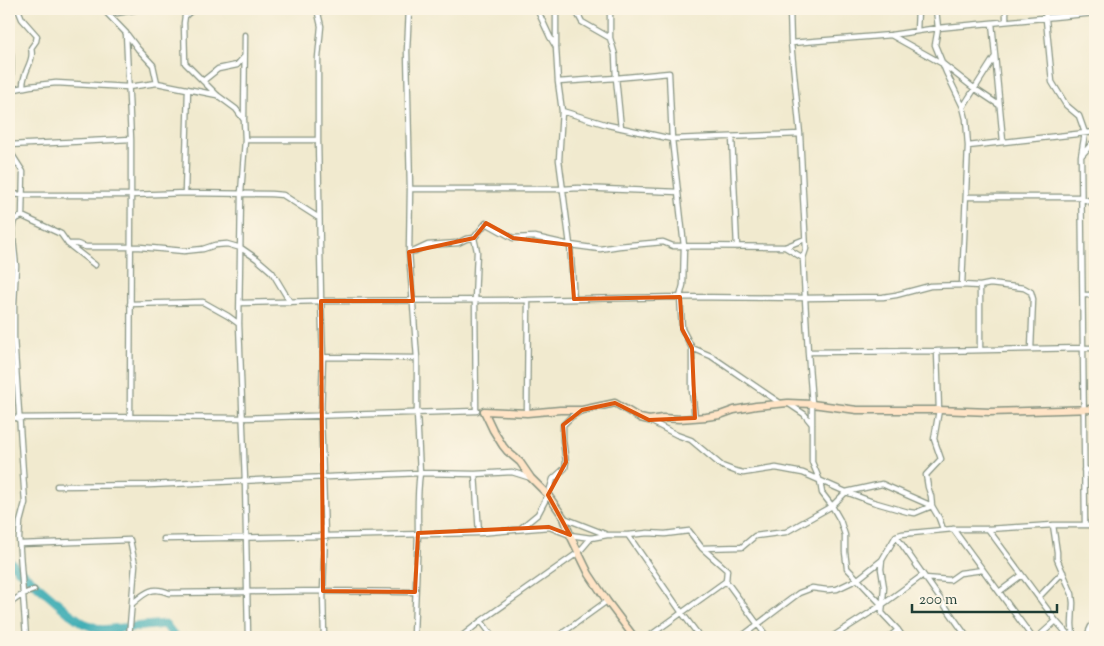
<svg xmlns="http://www.w3.org/2000/svg" width="1104" height="646" font-family="'Sorts Mill Goudy',serif">
	<style>
		.lines { fill: none; stroke-linecap: round; stroke-linejoin: round }
		.river { stroke: #3bacb4; stroke-width: 9 }
		.street-casing { stroke: #889482; stroke-width: 7 }
		.secondary-casing { stroke: #889482; stroke-width: 9 }
		.street { stroke: #fff; stroke-width: 4.5 }
		.secondary { stroke: #ffe4c6; stroke-width: 6 }
		.marked { fill: none; stroke: #de580e; stroke-width: 4; stroke-linejoin: round }
	</style>
	<rect width="100%" height="100%" fill="#fcf5e5"/>
	<filter id="ink" filterUnits="userSpaceOnUse"><feTurbulence type="fractalNoise" baseFrequency=".02" numOctaves="2"/><feDisplacementMap in="SourceGraphic" scale="10" xChannelSelector="R" yChannelSelector="G"/><feConvolveMatrix kernelMatrix="1 2 1 2 8 2 1 2 1" color-interpolation-filters="sRGB"/></filter>
	<filter id="wash" filterUnits="userSpaceOnUse"><feTurbulence type="fractalNoise" baseFrequency=".0096" numOctaves="4" result="noise"/><feDisplacementMap in="SourceGraphic" scale="20" xChannelSelector="R" yChannelSelector="G"/><feGaussianBlur stdDeviation="1.12" result="paint"/><feColorMatrix in="noise" values="0 0 0 0 0 0 0 0 0 0 0 0 0 0 0 0 0 1.4 0 .05"/><feComposite in="paint" operator="in"/></filter>
	<g filter="url(#wash)">
		<rect width="100%" height="100%" fill="#f1eacf"/>
		<g class="lines">
			<path class="river" d="M9,561L69,613L83,623L101,630L165,624L175,637"/>
		</g>
	</g>
	<g filter="url(#ink)">
		<g class="lines">
			<defs>
				<path id="street" d="M18,9L22,19L37,36L36,41L31,48C35,62 22,72 23,87
					M103,9L126,33L138,49L153,65L157,83
					M116,9L117,13L139,9
					M192,9L191,11L185,16L184,23L185,63L217,95L236,109L244,120L245,140L241,193L239,324L245,481L248,637
					M317,9L321,26L318,58V140L321,301L323,357L321,416L325,535L323,591L324,637
					M537,9L550,37L556,47L558,82L562,111L559,160L570,245L574,299
					M556,9V46
					M575,9L582,22L610,38L615,55L616,78L669,73L672,139L684,246L683,285L680,297L682,329L692,348V391L695,418
					M790,9L791,43L800,134L803,195L806,249L803,258L805,298L808,352L812,404V462L820,481L822,493L832,506L840,520L845,535V552L847,568L882,605
					M936,9L938,28L935,45L946,72L963,107L966,119L968,146L962,285
					M1006,21V9
					M992,23L1003,141
					M917,31L918,9
					M126,33L131,139V195L130,417
					M891,35L943,64L975,89L999,105
					M610,38V9
					M791,43L891,35L938,28L1095,13
					M9,44C13,58 11,76 10,90
					M203,81L218,69L237,65L244,57
					M558,82L616,78L621,128
					M9,102L10,90L30,86L56,83L128,87L157,83L217,95
					M963,107L994,58
					M562,111L608,125L672,139L800,134
					M244,118L245,35
					M732,137L737,247
					M245,140H318
					M9,145L131,139
					M968,146L1095,132
					M9,150L23,172L22,216L14,220L12,229L16,266L14,305V337L25,503L20,522L19,538L26,637
					M1082,155L1095,140
					M9,172L13,158
					M410,189H563L578,188L678,192
					M185,193L188,89
					M9,194L23,195H131L185,193L271,194L283,195L319,218
					M966,197H1081L1095,205
					M22,216L61,234L68,244L95,265
					M68,244H77L86,247H140L184,251L203,249L215,245L227,244L241,248L257,259L272,272L290,302
					M785,247L803,258
					M409,252L410,189L407,51L409,9
					M980,286V350
					M1083,295H1095
					M240,303L321,301L528,300L680,297L805,298L883,297L896,295L930,286L962,285L980,286L990,284L1024,288L1031,292L1033,299L1031,349
					M130,304L203,302L228,316L239,324
					M692,348L711,356L780,403
					M937,351L1083,348L1081,156L1085,133L1079,116L1066,105L1052,82L1045,9
					M808,352L937,351L939,410L934,439L941,459L926,475L928,487L931,496L932,506L939,518L943,529
					M323,357L417,358
					M789,404L804,414L812,424
					M476,411L475,300L477,251L474,238L486,223L513,238L535,237L570,245L600,249L619,246L663,242L673,246H684L785,247L805,239
					M527,413L528,300
					M9,418L130,417L242,418L477,411
					M650,421L677,435L691,440L722,466L735,471L743,473L776,468L803,473L846,492L873,502L908,512L915,513L932,506
					M1084,470H1095
					M475,474L479,533
					M57,486L149,485L420,473L475,474L512,472L531,478
					M564,518L605,534
					M1053,525L1057,552V559L1072,594L1073,603L1072,624L1073,637
					M1085,525L1083,348H1095
					M521,528L538,514L548,495L553,479L565,468L566,462L563,440V425L571,417L581,411
					M953,529L1032,637
					M988,529L1056,621L1070,637
					M628,535L682,613L700,637
					M896,536L967,637
					M164,539L479,533L549,527L570,535L591,538L607,535H628L648,533L665,534L689,531L702,548L727,570L726,581L767,637
					M20,544L130,540L135,565L129,637
					M702,548L742,547L755,536L786,532L832,506L846,492L882,484L932,506
					M925,578L950,580L960,573L983,570
					M999,592L1022,575
					M1039,597L1063,572
					M133,603C146,592 152,586 169,593L323,591L415,592
					M9,604L23,594L34,590
					M481,621L493,637
					M414,637C415,602 417,567 418,532C418,512 417,493 420,473L417,413V358L409,252L415,251L428,245L458,243L466,239L474,238
					M461,637L481,621L579,552L591,538
					M557,637L607,601
					M648,637L726,581
					M741,637L799,593L812,588L827,590L837,589L858,579L882,560
					M832,637L882,605L923,575
					M889,637L898,630
					M903,637L898,630L882,613L884,587L881,569L882,560L896,536L902,534L953,529H988L1053,525H1095
					M1038,637L1056,621
					M1087,637C1089,631 1090,626 1095,621"/>
				<path id="secondary" d="M634,637L607,601L589,574L570,535L564,518L548,495L531,478L520,462L507,451L503,446L493,430L484,411L527,413L560,410H582L615,403L640,418L649,420L663,418L679,419L706,417L720,415L734,410L756,406L788,403L812,404L857,410H939L990,412L1095,409"/>
			</defs>
			<use href="#street" class="street-casing"/>
			<use href="#secondary" class="secondary-casing"/>
			<use href="#street" class="street"/>
			<use href="#secondary" class="secondary"/>
		</g>
	</g>
	<path class="marked" d="M486,223L513,238L570,245L574,299L680,297L682,329L692,348L695,418L649,420L615,403L582,410L563,425L566,462L548,495L570,535L549,527L418,533L415,592L323,591L321,301H413L409,252L474,238Z"/>
	<rect width="1104" height="646" fill="none" stroke="#fcf5e5" stroke-width="30"/>
	<path d="M912 604v8h145v-8" fill="none" stroke="#1f3d34" stroke-width="2.5"/>
	<text x="919" y="604" font-size="15" fill="#1f3d34" stroke="#fcf5e5" stroke-width="4" paint-order="stroke">200 m</text>
</svg>
